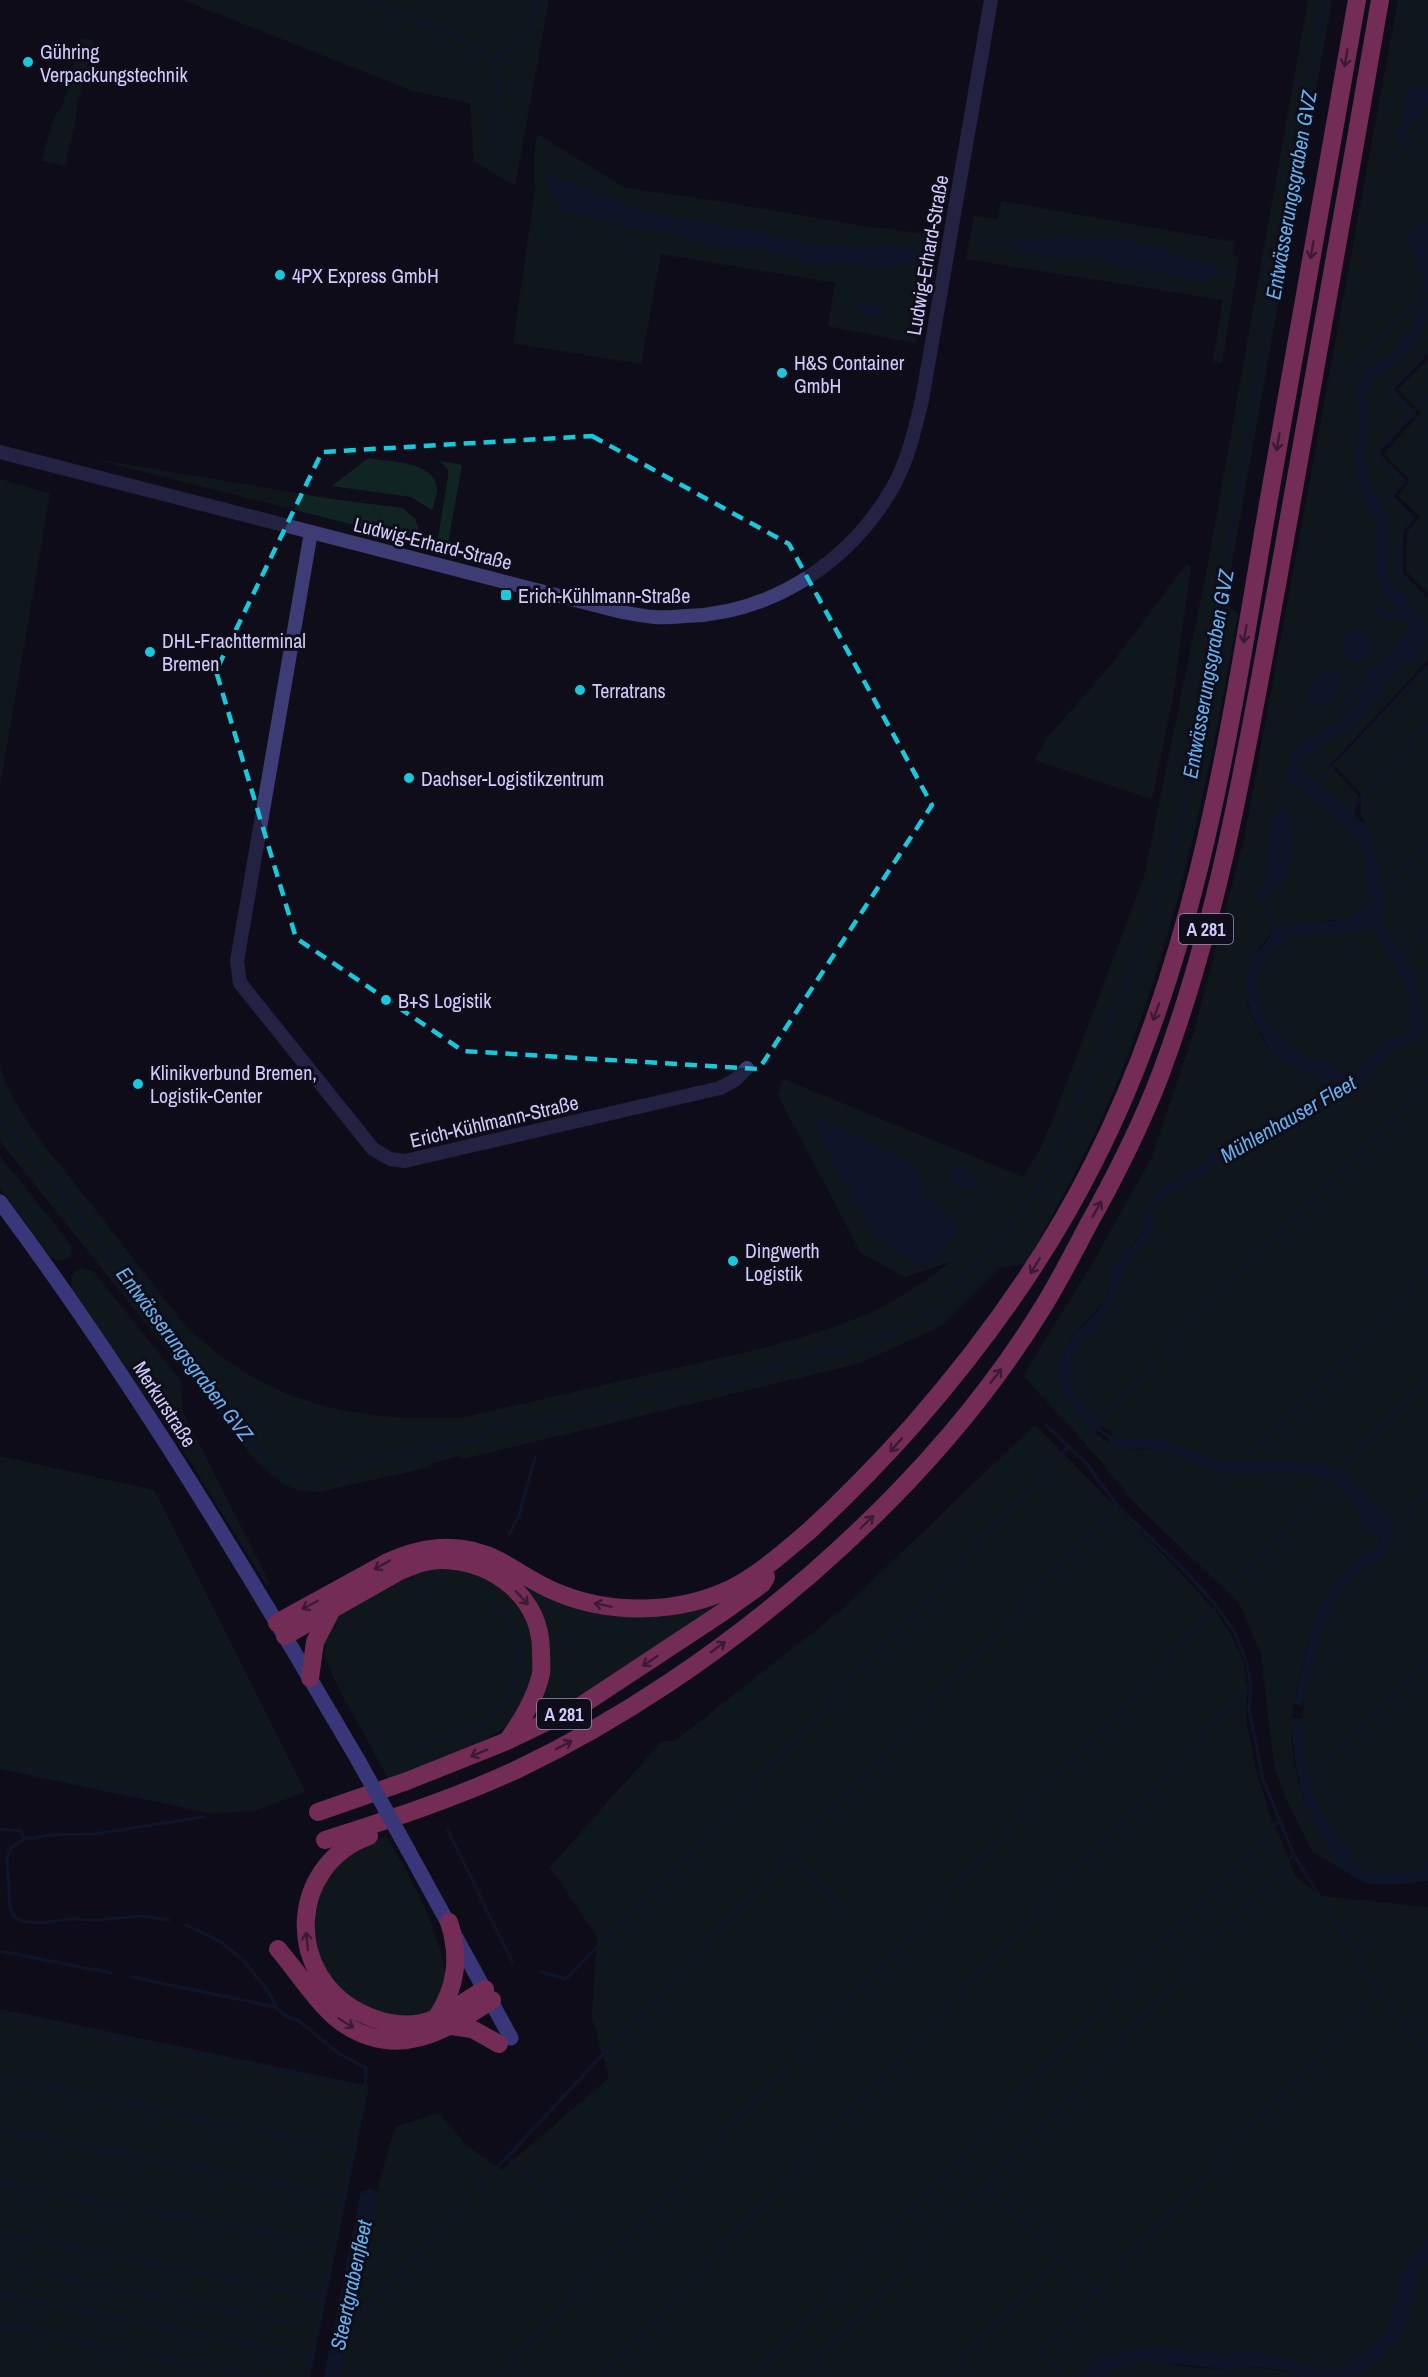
<svg xmlns="http://www.w3.org/2000/svg" width="1428" height="2377" font-family="'Archivo Narrow',sans-serif">
	<style>
		.green { fill: #102423; fill-rule: evenodd }
		.water { fill: #10213b; fill-rule: evenodd }
		.lines { fill: none; stroke-linecap: round; stroke-linejoin: round }
		.stream { stroke: #10213b; stroke-width: 3 }
		.street { stroke: #3e3c75; stroke-width: 14 }
		.secondary { stroke: #6e6cf0; stroke-width: 15 }
		.highway { stroke: #ed539f; stroke-width: 18 }
		.secondary-bridge { stroke: #6e6cf0; stroke-width: 15 }
		.oneway { stroke: #732c56 }
		.marked { fill: none; stroke: #17c9da; stroke-width: 4.5; stroke-dasharray: 12 8; stroke-linejoin: round }
		.poi-dot { fill: #17c9da; stroke: #0f0d1a; stroke-width: 2 }
		.labels { text-anchor: middle; dominant-baseline: central; stroke-width: 6; stroke-linejoin: round; paint-order: stroke }
		.shield { fill: #0f0d1a; stroke: #9692b7; stroke-width: 1.5 }
		.shield-label { font-size: 18px; font-weight: bold; fill: #d0cbfa }
		.poi-label { font-size: 20px; fill: #d0cbfa; stroke: #0f0d1a; text-anchor: start }
		.street-label { font-size: 20px; fill: #d0cbfa; stroke: #0f0d1a }
		.water-label { font-size: 21px; font-style: italic; fill: #64b0ef; stroke: #0f0d1a }
	</style>
	<rect width="100%" height="100%" fill="#0f0d1a"/>
	<path class="green" d="M183,0H549L515,186L474,161L470,103L413,91Z
		M1308,0H1332L1225,603L1238,614C1211,768 1180,916 1125,1063C1098,1133 1062,1198 1026,1263L1000,1268L943,1325L860,1363L462,1459L458,1456L430,1464L426,1468L322,1491C290,1494 278,1481 256,1461L0,1141V1068C15,1115 60,1164 91,1204C111,1230 132,1257 152,1283C164,1298 176,1315 189,1329C268,1406 360,1423 466,1417L768,1347C803,1337 837,1327 870,1313C899,1300 926,1280 952,1261L905,1277L861,1253L778,1095L783,1079L1023,1177L1041,1148L1055,1114L1144,877L1207,569ZM814,1118L906,1159L919,1171L926,1193L952,1217Z
		M1398,0H1428V354L1394,389L1416,413L1381,450L1380,454L1406,481L1394,496L1415,518L1403,531V573L1428,598V660L1330,765L1358,795L1352,831L1360,845L1372,898L1358,914L1344,919L1283,926C1261,937 1247,966 1246,991C1245,1004 1253,1019 1259,1030C1262,1038 1266,1049 1273,1054C1289,1067 1323,1069 1334,1085L1333,1090L1245,1134L1162,1188L1142,1224L1141,1233L1115,1268L1103,1303L1070,1339L1060,1356L1063,1393L1097,1435L1114,1446L1133,1450L1160,1449L1230,1473L1289,1471L1325,1477L1336,1483L1352,1499L1366,1531L1382,1538C1375,1549 1370,1550 1360,1556C1348,1564 1323,1601 1316,1615C1309,1644 1299,1674 1294,1704C1283,1765 1309,1827 1348,1873L1313,1852L1287,1801L1274,1766L1261,1653L1239,1603L1136,1504L1086,1444L1023,1376L1091,1266L1151,1159L1194,1032L1244,839Z
		M81,39L92,40L94,43L77,103L75,123L65,166L41,161L55,115L62,108Z
		M537,134L625,188L724,202L863,226L934,235L915,343L828,326L835,283L661,254L641,364L513,343L535,189L534,157Z
		M1001,201L1234,242L1232,255L1239,257L1222,363L1213,361L1223,300L966,259L974,216L998,219Z
		M1428,359V593L1406,571L1407,532L1420,517L1398,496L1410,480L1384,454L1421,413L1398,389Z
		M368,458C389,462 438,461 437,491C436,497 434,504 432,510L411,497L332,486Z
		M94,459L332,499L403,508L415,519L419,530L417,541Z
		M440,461L462,465L447,549L437,545L448,476V470Z
		M0,479L50,494L0,786Z
		M1186,565L1191,567L1172,703L1152,799L1035,760L1047,738L1111,665Z
		M1428,665V1871C1414,1871 1374,1877 1364,1870C1356,1865 1350,1852 1344,1844C1341,1841 1337,1838 1334,1835C1301,1798 1299,1739 1305,1693L1332,1600L1362,1569L1373,1564L1388,1550L1393,1532L1391,1521L1386,1514L1347,1477L1341,1468L1290,1462H1226L1203,1456L1159,1438L1128,1440L1114,1434L1102,1426L1075,1396L1070,1382L1069,1367L1073,1350L1092,1335L1113,1304L1123,1270L1134,1254L1141,1249L1155,1208L1162,1199L1263,1133L1325,1102L1348,1094L1362,1082L1388,1054L1421,1034L1423,1025L1411,970L1380,924L1382,897L1372,841L1361,815V794L1334,765Z
		M1373,927C1391,964 1414,983 1410,1029C1403,1037 1395,1037 1386,1043C1371,1052 1363,1070 1350,1081L1333,1063L1306,1055L1287,1045L1275,1033L1262,1014L1257,998L1258,974L1264,959L1288,938L1308,933L1356,932Z
		M0,1156L72,1246L71,1256C64,1261 59,1262 51,1258L0,1187Z
		M80,1268L93,1271L181,1381L183,1412L270,1584L267,1586L192,1464L72,1288C70,1279 72,1272 80,1268Z
		M1035,1425L1178,1570L1217,1613L1233,1638L1244,1664L1247,1690L1246,1719L1256,1769L1270,1815L1296,1877L1321,1896L1428,1907V2236L1405,2267L1392,2316L1384,2336L1367,2351L1333,2370H1327L1255,2352L1198,2353L1170,2346H1146L1120,2351L1094,2361L1076,2377H339L376,2194L395,2127L439,2113L467,2146L502,2170L609,2078L592,2016L597,1937L550,1867L662,1741H675L839,1612Z
		M0,1456L154,1490L305,1792L256,1810L214,1814L0,1769Z
		M431,1564L489,1575L530,1620L535,1681L506,1727L478,1744L388,1778L337,1685L326,1659L324,1641L338,1611Z
		M502,1570L599,1612L730,1597L584,1694L519,1728L547,1661Z
		M386,1836L407,1872L428,1915L443,1959L447,1980L431,2011L401,2019L345,1999L316,1960L312,1905L324,1876L366,1843Z
		M0,2009L369,2086L310,2377H0Z
		M1428,2259V2377H1352L1374,2364L1393,2346L1405,2326L1418,2276Z
		M1142,2361C1161,2362 1179,2366 1198,2368C1233,2372 1266,2362 1299,2377H1102L1120,2367Z"/>
	<path class="water" d="M1428,86V104C1421,109 1420,118 1414,125C1408,132 1402,132 1396,142L1395,137L1403,120V101L1408,92Z
		M546,173L594,190L615,201L657,215L701,221L812,244L864,248L886,244L915,251L923,250V256L914,263L895,266L872,267L838,263L816,266L765,248L753,251L699,242L669,231L633,227L565,210C554,203 549,194 548,180L544,178Z
		M1428,220V287C1415,274 1424,261 1408,249C1405,233 1415,227 1428,220Z
		M1091,236L1131,241L1167,251L1225,271L1224,276L1213,275L1202,284L1195,279L1133,267H1116L1092,256L1080,258L1048,257L1014,249L1010,245L1014,239Z
		M1428,299C1428,345 1407,354 1373,380L1371,390L1366,394L1364,400L1368,421L1363,452L1366,460L1364,472L1379,499L1389,528L1386,575C1396,590 1423,614 1426,630C1428,637 1423,646 1420,652C1412,662 1397,668 1388,679C1378,692 1372,708 1359,720C1341,737 1316,745 1300,764V769L1305,776L1324,789L1365,825L1372,841L1382,897L1380,924L1411,970L1423,1025L1421,1034L1415,1041L1388,1054L1362,1082L1348,1094L1325,1102L1263,1133L1162,1199L1155,1208L1149,1240L1134,1254L1123,1270L1113,1304L1092,1336L1073,1350L1071,1355L1070,1382L1075,1396L1102,1426L1100,1430L1093,1431C1079,1414 1059,1396 1058,1372C1057,1342 1087,1328 1102,1305C1109,1294 1110,1282 1114,1270C1120,1255 1137,1245 1141,1233C1143,1227 1142,1220 1144,1215C1148,1204 1155,1196 1162,1188L1276,1115L1333,1090L1334,1085L1332,1082L1279,1059L1270,1052L1252,1015L1245,992L1247,975L1253,958L1275,931L1264,903L1257,900L1256,895C1276,872 1259,833 1281,806L1297,818L1292,830L1291,854L1287,878L1269,895L1267,903L1279,928C1313,913 1345,936 1372,898L1360,845L1352,831L1335,821L1317,802L1290,782C1283,743 1305,744 1329,727C1346,716 1359,700 1371,683L1370,680C1358,691 1346,714 1330,718L1361,681L1394,649C1397,638 1408,637 1410,625L1402,616H1398L1392,621C1385,619 1376,613 1374,606L1378,604L1389,614L1395,612L1399,607L1385,596L1378,583L1375,571L1377,524L1363,499L1354,473V458L1359,427L1356,395L1359,380L1366,371L1400,347L1403,336L1410,330L1419,307ZM1373,927C1391,963 1414,984 1410,1029C1403,1037 1395,1037 1386,1043C1371,1052 1363,1070 1350,1081L1333,1063L1306,1055L1287,1045L1275,1033L1262,1014L1257,998L1258,974L1264,959L1288,938L1308,933L1356,932Z
		M863,301L883,304L887,309V313L879,318L859,314L854,307L858,302Z
		M1343 646a15 15 0 1 1 30 0a15 15 0 1 1-30 0Z
		M1332,670L1340,675L1343,681L1339,696L1324,703L1309,704L1306,698L1315,677Z
		M814,1117L906,1159L919,1171L926,1193L952,1217L958,1232L937,1259L922,1266L878,1238L838,1176Z
		M957,1167C967,1170 980,1174 976,1187L966,1188L953,1181L950,1177L952,1168Z
		M1114,1434L1128,1440L1159,1438L1203,1456L1226,1462H1290L1341,1468L1347,1477L1386,1514L1391,1521L1393,1532L1388,1550L1382,1560L1362,1569L1332,1600L1301,1707L1294,1703L1316,1615C1323,1601 1348,1564 1360,1556C1370,1550 1376,1549 1382,1538L1366,1531C1338,1453 1296,1477 1231,1473C1206,1471 1185,1455 1162,1450C1144,1445 1125,1455 1109,1442V1436Z
		M1303,1718C1303,1768 1307,1804 1342,1842C1349,1850 1355,1865 1364,1870C1375,1877 1413,1871 1428,1871V1881C1407,1882 1378,1889 1359,1880C1348,1875 1340,1864 1333,1854C1303,1813 1293,1768 1292,1719Z
		M369,2189L374,2190L376,2194L339,2377H324L361,2192Z
		M1428,2236V2259L1418,2276L1405,2326L1393,2346L1375,2364L1352,2377H1299L1284,2370L1260,2367L1228,2369L1142,2361L1120,2367L1102,2377H1076L1094,2361L1120,2351L1146,2346H1170L1198,2353L1255,2352L1327,2370H1333L1367,2351L1384,2336L1392,2316L1405,2267Z"/>
	<g class="lines">
		<path class="stream" d="M367,0L454,35L490,56L495,68L498,92L491,130L492,144L506,156
			M1424,25L1428,28
			M491,60C530,41 529,43 535,0
			M1389,164L1428,121
			M977,244L1015,242
			M1265,282L1275,283
			M1428,351L1389,391L1428,429
			M1350,371L1428,289
			M1410,584L1399,574L1401,531L1412,518L1390,496L1403,481L1376,456L1379,449L1428,396
			M1314,787L1428,666
			M1348,812L1428,725
			M1379,892L1428,842
			M1401,958L1428,928
			M1409,977L1428,975
			M0,1118L146,1301L179,1353L257,1449L274,1465L292,1476L309,1478L347,1469L359,1461L477,1440L489,1428L541,1423L626,1404L638,1394L673,1386L695,1388L719,1385L772,1370L804,1356L833,1347L845,1352L859,1342L898,1331L918,1321L934,1308
			M947,1294C985,1252 1028,1213 1053,1163C1062,1145 1066,1125 1075,1107C1083,1089 1094,1073 1101,1054C1109,1032 1111,1005 1127,986L1163,885L1186,801L1229,541L1325,0
			M1098,1422L1428,1080
			M541,1423L542,1430
			M1046,1425L1087,1464L1118,1507L1186,1572L1215,1604L1235,1633L1247,1664L1251,1684L1249,1710L1263,1780L1295,1857L1379,1990L1428,2053
			M1097,1429L1112,1438
			M1240,1465L1428,1270
			M1340,1470L1428,1379
			M1392,1533L1428,1492
			M509,1534L518,1518L535,1458
			M1236,1583L1333,1477
			M419,1755V1751L423,1746C446,1736 477,1729 495,1713C520,1692 527,1646 508,1619C504,1612 497,1607 491,1602L493,1594
			M0,1765L202,1806
			M1305,1786L1428,1657
			M0,1829L21,1831L24,1839
			M448,1831L512,1961
			M790,1856L839,1905
			M1421,1873L1428,1862
			M169,1920L142,1916L96,1920L71,1919L41,1923L22,1921L14,1916L10,1908L7,1859L11,1848L24,1839L49,1835L94,1834L203,1817
			M186,1925L221,1942L243,1960L267,1990L278,2010L288,2017L299,2021L338,2053L366,2068L365,2090
			M0,1951L111,1973
			M541,1972L566,1979L739,1801L1068,1447
			M132,1977L275,2007
			M0,2014L307,2076
			M0,2077L354,2149
			M318,2079L365,2087
			M0,2129L344,2197
			M508,2157L577,2230
			M0,2181L334,2246
			M986,2185L1096,2291
			M0,2233L323,2297
			M336,2234L364,2100
			M331,2259L335,2243
			M0,2264L298,2324
			M0,2294L312,2356
			M320,2317L329,2270
			M0,2324L263,2377
			M348,2327L1117,1505
			M1222,2368L1226,2377
			M307,2377L318,2324
			M498,2377L1217,1606
			M601,2377L1251,1684
			M753,2377L1280,1820
			M802,2377L1106,2058L1294,1854
			M947,2377L1061,2257
			M1068,2377L1042,2356V2352L1098,2289L1186,2198L1379,1990
			M1413,2377L1428,2371"/>
		<path class="street" d="M0,452L622,612C632,614 643,616 654,617C664,618 675,617 686,616C773,613 850,562 893,487C908,460 915,429 922,400L991,0
			M311,532L237,961L240,983L373,1149L390,1159L405,1161L720,1088L735,1080L747,1068"/>
		<path class="secondary" d="M0,1202C132,1379 246,1569 358,1760
			M408,1850L511,2038"/>
		<path class="highway" d="M277,1623L388,1562C425,1545 462,1541 500,1561C518,1571 536,1584 556,1592C610,1615 679,1614 732,1588C761,1573 784,1552 809,1531C846,1497 880,1462 913,1425C984,1344 1046,1258 1094,1162C1198,958 1230,727 1268,504C1297,336 1327,168 1357,0
			M285,1636L400,1571C414,1565 429,1559 444,1560C495,1562 541,1598 541,1651C541,1659 542,1667 541,1674C535,1699 522,1720 508,1740
			M310,1678L315,1642L331,1611
			M318,1812L407,1781L507,1741L582,1705L723,1612L762,1584L766,1577
			M369,1836C289,1865 284,1973 359,2012C378,2022 399,2027 421,2023C443,2019 466,2000 485,1989
			M325,1840C391,1819 456,1798 518,1769C718,1674 927,1496 1043,1307C1059,1281 1073,1254 1087,1227C1115,1177 1141,1126 1161,1073C1220,915 1247,749 1277,585C1313,390 1346,195 1380,0
			M278,1949C296,1970 320,2007 341,2022C397,2061 443,2032 492,2000
			M437,2017C457,1986 460,1956 449,1922
			M452,2026L472,2029L499,2044"/>
		<path class="secondary-bridge" d="M358,1760L408,1850"/>
	</g>
	<defs><path id="oneway-shaft" d="M-6 0H5M1.5-3L5.5 0L1.5 3" fill="none" stroke-width="1.6" stroke-linecap="round" stroke-linejoin="round" transform="scale(1.5)"/></defs>
	<g class="oneway">
		<use href="#oneway-shaft" transform="translate(1346 58) rotate(100)"/>
		<use href="#oneway-shaft" transform="translate(1312 250) rotate(100)"/>
		<use href="#oneway-shaft" transform="translate(1278 442) rotate(100)"/>
		<use href="#oneway-shaft" transform="translate(1245 634) rotate(100)"/>
		<use href="#oneway-shaft" transform="translate(1156 1012) rotate(109)"/>
		<use href="#oneway-shaft" transform="translate(1097 1209) rotate(-61)"/>
		<use href="#oneway-shaft" transform="translate(1035 1266) rotate(121)"/>
		<use href="#oneway-shaft" transform="translate(996 1376) rotate(-52)"/>
		<use href="#oneway-shaft" transform="translate(896 1445) rotate(131)"/>
		<use href="#oneway-shaft" transform="translate(867 1522) rotate(-44)"/>
		<use href="#oneway-shaft" transform="translate(382 1565) rotate(151)"/>
		<use href="#oneway-shaft" transform="translate(522 1598) rotate(48)"/>
		<use href="#oneway-shaft" transform="translate(310 1605) rotate(152)"/>
		<use href="#oneway-shaft" transform="translate(603 1605) rotate(-168)"/>
		<use href="#oneway-shaft" transform="translate(718 1647) rotate(-36)"/>
		<use href="#oneway-shaft" transform="translate(650 1661) rotate(146)"/>
		<use href="#oneway-shaft" transform="translate(564 1745) rotate(-27)"/>
		<use href="#oneway-shaft" transform="translate(479 1753) rotate(158)"/>
		<use href="#oneway-shaft" transform="translate(307 1941) rotate(-96)"/>
		<use href="#oneway-shaft" transform="translate(346 2023) rotate(32)"/>
	</g>
	<path d="M0 0H1428V2377H0ZM592,436L789,544L932,805L759,1069L463,1051L296,938L216,671L322,452Z" fill="#0f0d1a" fill-opacity=".55" fill-rule="evenodd"/>
	<path class="marked" d="M592,436L789,544L932,805L759,1069L463,1051L296,938L216,671L322,452Z"/>
	<g class="poi-dot">
		<circle cx="28" cy="62" r="6"/>
		<circle cx="280" cy="275" r="6"/>
		<circle cx="782" cy="373" r="6"/>
		<rect x="500" y="589" width="12" height="12" rx="3"/>
		<circle cx="150" cy="652" r="6"/>
		<circle cx="580" cy="690" r="6"/>
		<circle cx="409" cy="778" r="6"/>
		<circle cx="386" cy="1000" r="6"/>
		<circle cx="138" cy="1084" r="6"/>
		<circle cx="733" cy="1261" r="6"/>
	</g>
	<g class="labels">
		<g class="shield">
			<rect x="1179" y="914" width="54" height="30" rx="4.5"/>
			<rect x="537" y="1699" width="54" height="30" rx="4.5"/>
		</g>
		<g class="shield-label">
			<text x="1206" y="929">A 281</text>
			<text x="564" y="1714">A 281</text>
		</g>
		<g class="poi-label">
			<text x="40" y="51">Gühring<tspan x="40" dy="23">Verpackungstechnik</tspan></text>
			<text x="292" y="275">4PX Express GmbH</text>
			<text x="794" y="362">H&amp;S Container<tspan x="794" dy="23">GmbH</tspan></text>
			<text x="518" y="595">Erich-Kühlmann-Straße</text>
			<text x="162" y="640">DHL-Frachtterminal<tspan x="162" dy="23">Bremen</tspan></text>
			<text x="592" y="690">Terratrans</text>
			<text x="421" y="778">Dachser-Logistikzentrum</text>
			<text x="398" y="1000">B+S Logistik</text>
			<text x="150" y="1072">Klinikverbund Bremen,<tspan x="150" dy="23">Logistik-Center</tspan></text>
			<text x="745" y="1250">Dingwerth<tspan x="745" dy="23">Logistik</tspan></text>
		</g>
		<g class="street-label">
			<text transform="translate(927 255) rotate(-80)">Ludwig-Erhard-Straße</text>
			<text transform="translate(433 543) rotate(14)">Ludwig-Erhard-Straße</text>
			<text transform="translate(494 1121) rotate(-13)">Erich-Kühlmann-Straße</text>
			<text transform="translate(165 1404) rotate(57)">Merkurstraße</text>
		</g>
		<g class="water-label">
			<text transform="translate(1291 195) rotate(-80)">Entwässerungsgraben GVZ</text>
			<text transform="translate(1208 674) rotate(-80)">Entwässerungsgraben GVZ</text>
			<text transform="translate(1288 1119) rotate(-30)">Mühlenhauser Fleet</text>
			<text transform="translate(185 1354) rotate(53)">Entwässerungsgraben GVZ</text>
			<text transform="translate(351 2285) rotate(-78)">Steertgrabenfleet</text>
		</g>
	</g>
</svg>
